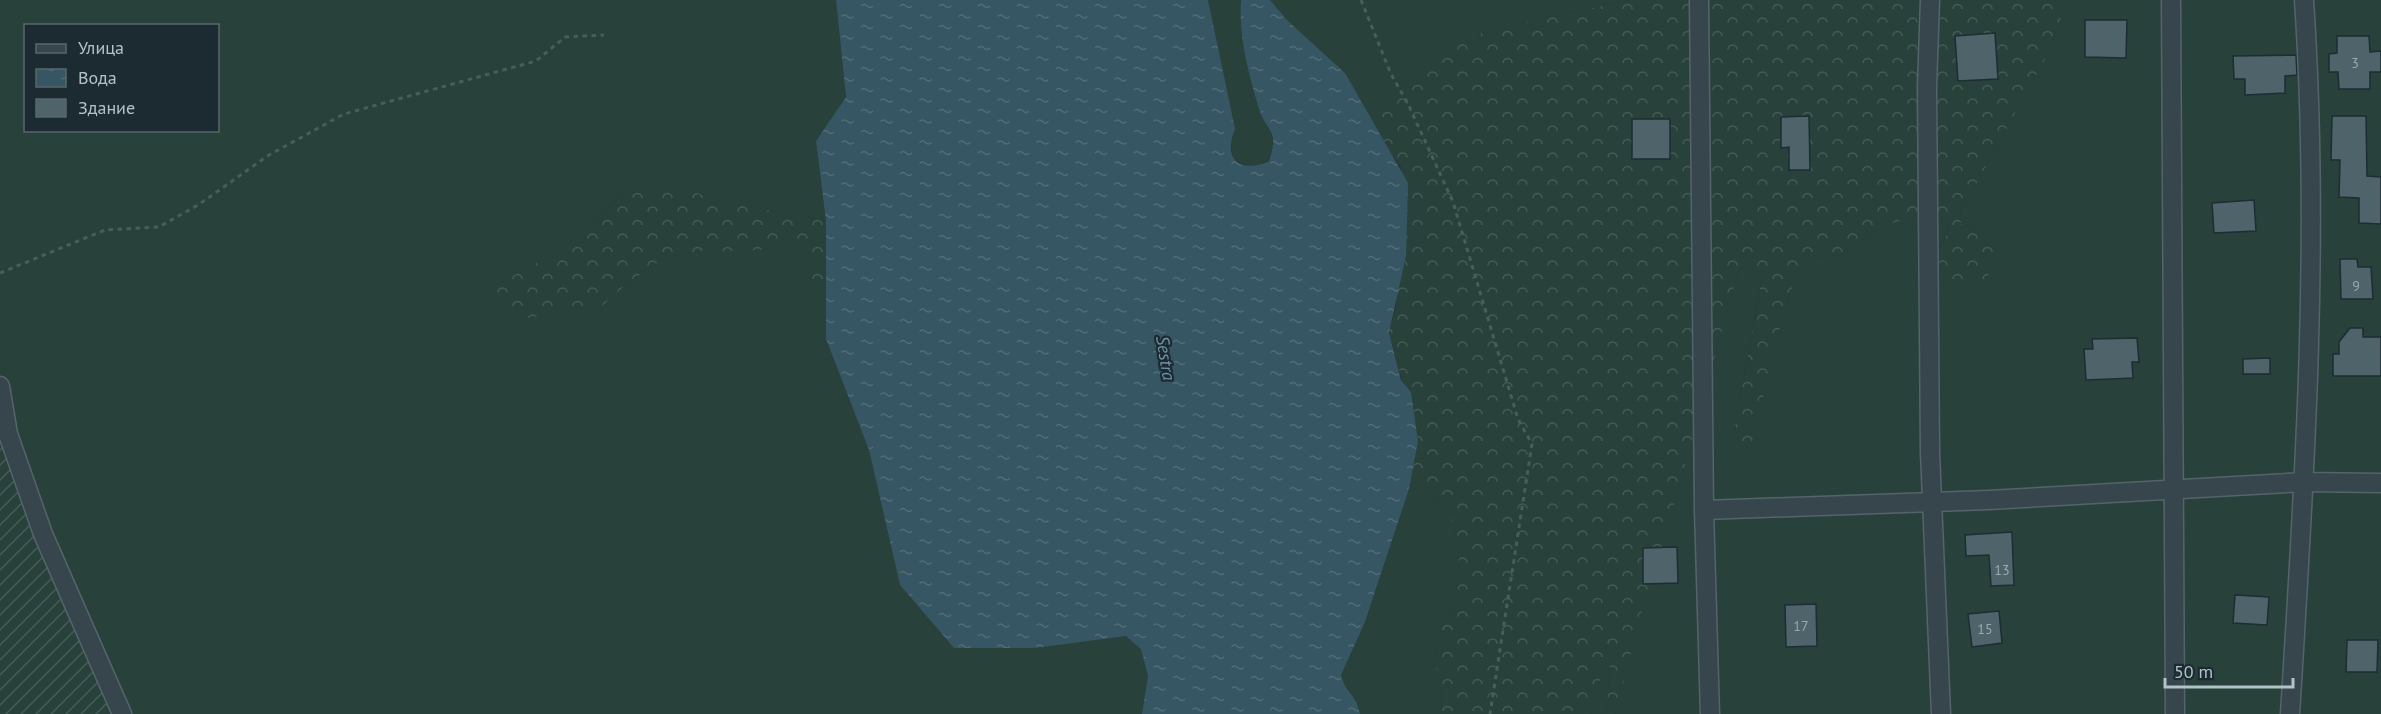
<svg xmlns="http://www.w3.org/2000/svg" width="2381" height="714" font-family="'PT Sans',sans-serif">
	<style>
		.grass { fill: #28413b; fill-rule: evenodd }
		.forest { fill: url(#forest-crowns) }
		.garden { fill: url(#garden-furrows) }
		.water { fill: url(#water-ripples) }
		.building { fill: #4e636a; stroke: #1e2d33; stroke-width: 1.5 }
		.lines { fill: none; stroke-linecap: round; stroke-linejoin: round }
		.minor-casing { stroke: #55646a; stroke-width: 21 }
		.path { stroke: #475e5b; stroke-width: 3; stroke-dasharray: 4.5 4.5; stroke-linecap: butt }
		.minor { stroke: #37464c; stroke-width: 18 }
		.labels { text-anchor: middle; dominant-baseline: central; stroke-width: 4.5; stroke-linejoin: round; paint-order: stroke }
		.number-label { font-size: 14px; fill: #9aaab0 }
		.water-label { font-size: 18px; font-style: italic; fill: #6c96a7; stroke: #1c2b31 }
	</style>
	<defs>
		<pattern id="forest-crowns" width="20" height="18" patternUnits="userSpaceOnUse" patternTransform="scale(1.5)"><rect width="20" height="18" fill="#28413b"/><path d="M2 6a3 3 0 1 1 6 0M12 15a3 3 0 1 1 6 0" fill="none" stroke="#455b56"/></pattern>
		<pattern id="garden-furrows" width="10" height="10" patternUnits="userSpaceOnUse" patternTransform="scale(1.5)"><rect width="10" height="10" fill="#28413b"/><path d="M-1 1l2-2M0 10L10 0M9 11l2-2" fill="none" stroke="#455b56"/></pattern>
		<pattern id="water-ripples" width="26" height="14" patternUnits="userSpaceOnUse" patternTransform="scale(1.5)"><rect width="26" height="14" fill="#375663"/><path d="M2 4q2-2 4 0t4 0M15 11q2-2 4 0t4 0" fill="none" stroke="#526c78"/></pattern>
	</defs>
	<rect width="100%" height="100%" fill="#23353c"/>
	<path class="grass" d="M0,0H836L846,97L816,141L826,221L721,201L667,183L621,196L566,246L496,286L601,307L628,283L664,258L698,251H749L792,246L807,256L813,282L826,290V339L869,450L900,585L954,648H1035L1126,635L1141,648L1148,676L1142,714H122L0,436ZM26,26H218V130H26Z
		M1208,0H1241C1238,35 1249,76 1259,109C1266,133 1279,129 1269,160C1255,167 1246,169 1233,158Z
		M1270,0H1631L1525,22L1448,42L1416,76L1392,90L1378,105L1382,141L1345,73L1288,21Z
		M2068,0H2381V714H1615L1646,565L1661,551L1739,269L1752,266L1761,282L1733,437L1799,270L1818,257L1840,255L1883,227L1904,219L1947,216L1950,228L1930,265L1990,236L1961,224L1960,210L1978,181L2045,59Z
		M1409,489L1422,490L1448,507L1459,545L1457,602L1441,629L1435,660L1442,696L1441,714H1360C1356,693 1347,694 1341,675L1365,622Z
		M1610,664L1606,714H1591L1601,678Z"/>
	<path class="forest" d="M1631,0H2068L2045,59L1978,181L1960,210L1961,224L1990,236L1999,261L1983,282L1967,285L1947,283L1930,265L1950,229L1946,216L1904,219L1883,227L1840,255L1818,257L1800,270L1786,302L1753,440L1742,452L1733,437L1761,283L1752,266L1739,269L1661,552L1646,565L1648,589L1615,714H1606L1610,665L1601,678L1591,714H1441L1442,696L1435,660L1441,629L1457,602L1459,545L1448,507L1422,490L1409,489L1418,441L1411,392L1402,380L1389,333L1396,307L1401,167L1382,141L1377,105L1392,90L1416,76L1448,42L1525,22Z
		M667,183L721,201L826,221V290L813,282L806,256L792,246L749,251H698L664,258L628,283L601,307L521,319L494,305L495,286L566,246L621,196Z"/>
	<path class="garden" d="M0,436L122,714H0Z"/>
	<path class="water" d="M836,0H1208L1235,129C1222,160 1241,174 1269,161C1280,129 1266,132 1259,109C1249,76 1238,35 1241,0H1270L1288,21L1345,73L1408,183L1406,256L1389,333L1401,380L1411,392L1418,441L1409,489L1365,622L1341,675C1346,694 1356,693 1360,714H1142L1148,676L1141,649L1126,636L1035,648H954L900,585L869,450L826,339V221L816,141L846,97Z"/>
	<path class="building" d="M2085,20H2127L2126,58L2085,57Z
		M1995,33L1998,79L1958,81L1955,36Z
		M2337,36H2369L2370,52L2381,51V72H2370V89H2339L2338,72H2329V54L2337,53Z
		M2296,55L2297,75L2285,76V93L2245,95V79H2234L2233,56Z
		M1809,116L1810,170H1789V147L1781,148V117Z
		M2332,116H2366L2367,176L2381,177V224L2359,223V198L2339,197L2340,160H2331Z
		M1632,119H1670V159H1632Z
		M2254,200L2256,231L2214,233L2212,203Z
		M2340,259H2357L2358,267H2371L2373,299H2341Z
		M2350,328H2363V337H2381V376H2333V354H2339V342Z
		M2137,338L2139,362H2132L2133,378L2086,380L2084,349H2093L2092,339Z
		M2270,358V374H2243V359Z
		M2012,532L2014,585L1991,586L1989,555L1966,556L1965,535Z
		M1677,547L1678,583L1643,584V548Z
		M2235,595L2269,597L2267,625L2233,623Z
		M1816,604L1817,646L1786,647L1785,605Z
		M1999,611L2002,643L1972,647L1968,614Z
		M2347,640H2378L2377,672H2346Z"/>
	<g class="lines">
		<defs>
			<path id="minor" d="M1699,0L1704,510L1710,714
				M1930,0L1927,87L1930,452L1941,714
				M2171,0L2175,714
				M0,386L8,434L43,534L122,714
				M1704,510L1989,500L2304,482L2381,483
				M2290,714C2305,477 2320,237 2304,0"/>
		</defs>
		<use href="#minor" class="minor-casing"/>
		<path class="path" d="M1361,0L1391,74L1408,104L1453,202L1518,419L1532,444L1490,714
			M0,273L105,230L159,227L198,205L269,155L344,114L536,61L565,37L604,35"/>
		<use href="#minor" class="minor"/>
	</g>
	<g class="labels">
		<g class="number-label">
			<text x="2355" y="63">3</text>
			<text x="2356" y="286">9</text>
			<text x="2002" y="570">13</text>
			<text x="1801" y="626">17</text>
			<text x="1985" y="629">15</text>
		</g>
		<g class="water-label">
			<text transform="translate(1166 358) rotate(81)">Sestra</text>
		</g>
	</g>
	<rect x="24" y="24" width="195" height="108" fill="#1c2b31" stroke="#58676d" stroke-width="1.5"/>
	<rect x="36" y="44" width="30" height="9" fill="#37464c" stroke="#58676d" stroke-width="1.5"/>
	<text x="78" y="54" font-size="18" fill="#b3c1c8">Улица</text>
	<rect x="36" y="69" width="30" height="18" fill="url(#water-ripples)" stroke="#58676d" stroke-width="1.5"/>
	<text x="78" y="84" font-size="18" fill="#b3c1c8">Вода</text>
	<rect x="36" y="99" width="30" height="18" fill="#4e636a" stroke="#58676d" stroke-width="1.5"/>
	<text x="78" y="114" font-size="18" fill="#b3c1c8">Здание</text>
	<path d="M2165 678v9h128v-9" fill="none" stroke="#b3c1c8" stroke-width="3"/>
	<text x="2174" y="678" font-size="18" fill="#b3c1c8" stroke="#1c2b31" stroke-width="4.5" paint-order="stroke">50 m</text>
</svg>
